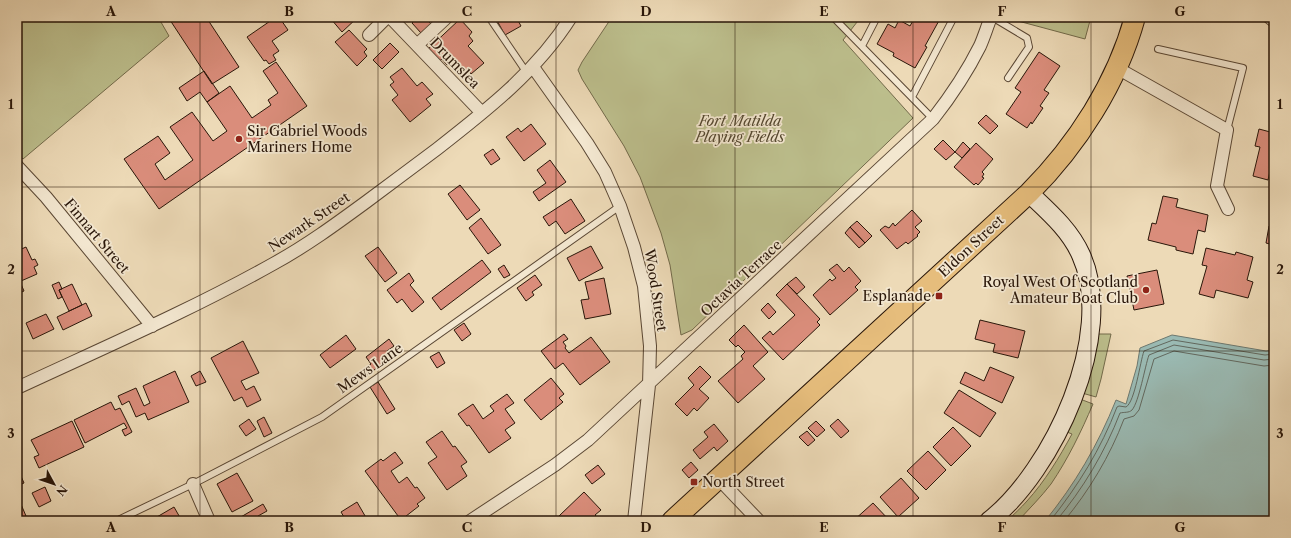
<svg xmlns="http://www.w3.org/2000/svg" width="1291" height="538" font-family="'Libre Caslon Text',serif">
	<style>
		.green { fill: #bcbe8c; stroke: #726a4a }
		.water { fill: #9abab3; stroke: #6d786f }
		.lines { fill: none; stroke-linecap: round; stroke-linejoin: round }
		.shore { stroke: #62685e; stroke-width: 1 }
		.building { fill: #da8d7b; stroke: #291609 }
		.lane-casing { stroke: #5a4734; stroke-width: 8 }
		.street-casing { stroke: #5a4734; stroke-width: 14 }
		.secondary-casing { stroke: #291609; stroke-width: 20 }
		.primary-casing { stroke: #291609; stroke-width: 22 }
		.lane { stroke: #f3e7d0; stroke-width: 6 }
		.street { stroke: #f3e7d0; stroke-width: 12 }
		.secondary { stroke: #f3e7d0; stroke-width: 18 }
		.primary { stroke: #e6bd7c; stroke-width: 20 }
		.grid { fill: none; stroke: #291609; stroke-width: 1; stroke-opacity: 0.55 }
		.poi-dot { fill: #8f2418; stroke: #f3e7d0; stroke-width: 1.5 }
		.labels { text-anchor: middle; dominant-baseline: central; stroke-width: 3.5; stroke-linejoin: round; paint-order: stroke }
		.street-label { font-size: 14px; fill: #291609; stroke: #f3e7d0 }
		.park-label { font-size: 14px; font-style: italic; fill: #554830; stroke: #f3e7d0 }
		.poi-label { font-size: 14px; fill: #291609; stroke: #f3e7d0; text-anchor: start }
		.neatline { fill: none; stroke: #291609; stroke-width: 1.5 }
		.grid-label { font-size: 13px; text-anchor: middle; font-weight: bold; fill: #291609 }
	</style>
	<rect width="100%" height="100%" fill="#eddab7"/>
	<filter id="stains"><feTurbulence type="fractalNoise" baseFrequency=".005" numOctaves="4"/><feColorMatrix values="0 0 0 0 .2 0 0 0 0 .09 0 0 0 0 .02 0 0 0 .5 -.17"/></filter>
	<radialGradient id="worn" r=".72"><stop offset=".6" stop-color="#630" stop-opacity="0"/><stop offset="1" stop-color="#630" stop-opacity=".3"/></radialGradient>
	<path class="green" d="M17,17H158L169,36L23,159L17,153Z
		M612,17H861L843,40L913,118L692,330L681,335L670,265L661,233L640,177L624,146L582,79L578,70L582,62Z
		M1019,17H1091L1085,39L1018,21Z
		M1096,334H1111L1101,379L1096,397L1082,393Z
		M1080,399L1093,404C1081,432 1068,459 1051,484C1041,497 1029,509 1018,521H1007C1014,514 1021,508 1027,501C1045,481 1059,458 1072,434L1067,432Z"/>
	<path class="water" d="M1172,335L1266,351L1274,350V521H1045C1075,484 1098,445 1116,400L1126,404L1137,366L1140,348Z"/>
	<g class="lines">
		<path class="shore" d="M1050,521C1078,486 1101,449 1117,407L1119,406L1126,407C1135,402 1140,362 1144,351L1173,340L1265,355L1274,354
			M1056,521C1083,489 1105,452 1120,413C1124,412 1129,413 1132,410C1139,402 1145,366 1149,355L1174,345L1264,360L1274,359
			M1064,521C1089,491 1110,456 1124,419L1134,416L1139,410L1154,359L1174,351L1264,366L1274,365"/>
	</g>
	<path class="building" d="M168,17H206L239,67L212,84Z
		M276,17H279L288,30L272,41L279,51L273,55L276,60L269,64L266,60L264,61L247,37Z
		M334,17H358L342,32L331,19Z
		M418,17H425L431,24L421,33L412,23Z
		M495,17H516L521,26L505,35Z
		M915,17H941L925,46L927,47L915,68L893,56L894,53L877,44L888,24L895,28L899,20L910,26Z
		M460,19L472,32L469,36L473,41L468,46L484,63L471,74L469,71L463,76L451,62L447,65L442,59L438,62L427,50Z
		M349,30L367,49L364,52L367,56L357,66L335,42Z
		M390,43L399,52L382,69L373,60Z
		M1039,52L1060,66L1044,90L1049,93L1040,106L1043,108L1032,124L1031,122L1027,128L1006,114L1021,92L1015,88Z
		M276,62L307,106L159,209L124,159L158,136L170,153L155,164L165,180L193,160L170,127L192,112L213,141L227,131L207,102L230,86L252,118L271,105L268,100L278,93L263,71Z
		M402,68L417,86L422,82L433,94L426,99L431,105L410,122L392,100L398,95L390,85L394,82L390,77Z
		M204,71L219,93L207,102L200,92L187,101L179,88Z
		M986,115L998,126L990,134L978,123Z
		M531,124L546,144L524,161L506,137L518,128L521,132Z
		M1259,129L1274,133V173L1270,171L1268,180L1253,176L1260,147L1255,146Z
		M943,140L955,152L946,160L934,149Z
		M963,142L970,149L962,158L955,152Z
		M976,143L993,159L982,172L984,174L982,177L984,178L978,185L976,183L974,185L954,167Z
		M493,149L500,159L491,165L484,155Z
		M550,160L566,182L539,201L533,192L546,183L537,170Z
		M460,185L480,210L467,220L448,194Z
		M1163,196L1178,199L1176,207L1208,215L1205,232L1198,230L1193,254L1176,250V247L1148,240L1152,223L1156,224Z
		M571,199L585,221L565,234L556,221L549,226L543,217Z
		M912,210L922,221L915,227L920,232L917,235L918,236L908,244L906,242L897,249L880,230L885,226L889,228L893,223L895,226Z
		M481,218L501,245L488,254L469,228Z
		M857,221L872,236L865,243L850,227Z
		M1269,226L1274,227V245L1266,243Z
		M850,227L865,243L859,248L845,233Z
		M591,246L603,268L579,281L567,258Z
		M26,247L32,260L35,259L38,265L34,267L37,274L21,281L17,272V251Z
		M378,247L397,273L385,282L365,256Z
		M1206,248L1235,255L1236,252L1253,257L1247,280L1253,282L1248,298L1216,290L1214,298L1199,294L1207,266L1202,265Z
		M482,260L491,272L441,310L432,298Z
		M837,264L844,272L849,267L861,281L855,287L858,290L830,315L813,295L830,279L832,281L836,278L829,270Z
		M504,265L510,275L504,278L498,269Z
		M1157,270L1164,304L1134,310L1127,276Z
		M409,273L414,281L410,285L424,302L412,312L402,299L397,303L387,290Z
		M535,275L542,285L532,292L534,295L526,301L517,288Z
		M796,277L805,287L797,294L787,284Z
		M604,278L611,314L585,319L581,300L589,299L585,282Z
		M59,282L62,289L59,290L62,297L58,299L52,285Z
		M21,284L24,291L17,294V286Z
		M72,284L82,305L69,311L59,290Z
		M787,284L820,319L817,322L820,325L783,360L762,338L770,331L773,335L795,315L776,295Z
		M86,303L92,316L63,330L57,317Z
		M768,303L776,312L769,319L761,310Z
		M46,314L54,329L33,339L26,323Z
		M980,320L1025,331L1018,358L993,352L995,344L975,339Z
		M464,323L471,334L462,341L454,330Z
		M744,325L768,352L753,366L765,379L738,403L718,381L743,359L741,356L745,352L738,345L736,347L729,340Z
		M564,334L568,339L563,342L566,346L565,348L569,353L591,337L610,362L580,385L563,363L555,369L541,351Z
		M346,335L356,349L330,368L320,355Z
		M389,339L394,346L387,351L392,357L363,378L359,373L371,364L366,357Z
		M243,341L259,373L241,381L246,390L254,386L261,400L247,407L242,397L234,401L211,358Z
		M439,352L445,363L437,368L430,357Z
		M700,366L711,377L699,389L709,398L697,411L694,408L687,416L675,404L694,385L688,378Z
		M990,367L1014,377L1002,403L960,383L965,372L984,381Z
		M175,371L189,402L148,420L145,413L136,417L129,401L122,405L118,396L136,388L144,406L150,403L143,386Z
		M200,371L206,382L196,386L191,376Z
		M551,378L564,394L559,398L563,402L541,420L524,400Z
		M378,382L395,409L387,414L370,387Z
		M959,390L996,413L980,437L944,413Z
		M507,394L514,403L505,409L515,423L505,430L511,438L489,453L469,425L467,426L458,414L473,404L483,419L494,411L490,406Z
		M111,402L115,410L120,408L132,432L125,436L122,430L127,428L124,423L85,443L74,420Z
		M264,417L272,433L264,437L257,421Z
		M249,419L256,429L246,436L239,426Z
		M838,419L849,431L841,438L830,426Z
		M72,421L84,447L39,468L34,457L39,455L31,440Z
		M816,421L825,430L817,437L808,428Z
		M714,424L728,441L717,451L714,447L700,459L693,450L708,437L704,432Z
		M953,427L971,446L951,466L933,447Z
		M442,431L453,447L455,446L467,462L461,466L467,476L447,490L428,463L437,457L426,442Z
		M807,431L815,440L808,446L799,437Z
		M928,451L946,470L926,490L907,471Z
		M395,452L403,463L391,471L399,483L407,477L415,488L417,487L425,498L417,504L419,506L401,520L365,471L381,459L383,461Z
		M691,462L698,470L689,478L682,470Z
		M598,465L605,474L592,484L585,475Z
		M17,467L24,483L17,486Z
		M237,473L253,501L232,512L217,484Z
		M901,478L919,498L898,517L880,497Z
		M45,487L51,501L39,507L32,493Z
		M584,492L601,510L595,515L601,521H564L559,516Z
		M17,495L26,516L17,520Z
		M357,502L368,521H337L344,517L341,512Z
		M873,503L890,521H853Z
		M263,504L267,511L258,516L261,521H234Z
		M174,507L182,521H150Z
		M794,516L799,521H788Z"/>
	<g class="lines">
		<defs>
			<path id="lane" d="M489,17L527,73
				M833,17L933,119
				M992,17L1027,38L1029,47L1008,78
				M862,46L877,17
				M1158,49L1243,68L1227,130
				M912,97L954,17
				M116,521L193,484L322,417L620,206"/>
			<path id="street" d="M390,17L482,113
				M1269,17L1274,21
				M369,35L387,17
				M417,45L447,17
				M533,67L587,143L605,172L620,206L634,247L644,286L650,346L649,385L634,521
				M1117,68L1227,130L1217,186L1228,209
				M17,166L46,197L152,326
				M17,388C103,348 191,310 273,264C306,246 336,224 366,202C390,184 413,167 437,149C487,110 537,71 571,17
				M719,479L759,521
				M193,484L209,521
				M470,521L555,465L588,440L933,119C951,96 967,72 980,46C984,37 987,27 991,17"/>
			<path id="secondary" d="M989,521C1053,471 1117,334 1081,255C1070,230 1049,212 1029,193"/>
			<path id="primary" d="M672,521L1029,193C1077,145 1117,83 1135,17"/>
		</defs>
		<use href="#lane" class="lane-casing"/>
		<use href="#street" class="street-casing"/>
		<use href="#secondary" class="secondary-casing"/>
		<use href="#primary" class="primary-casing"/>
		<use href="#lane" class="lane"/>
		<use href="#street" class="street"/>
		<use href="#secondary" class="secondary"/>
		<use href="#primary" class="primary"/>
	</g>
	<path class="grid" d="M200,17V521M378,17V521M556,17V521M735,17V521M913,17V521M1091,17V521M17,187H1274M17,351H1274"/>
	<g class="poi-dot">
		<circle cx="239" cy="139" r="4"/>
		<circle cx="1146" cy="290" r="4"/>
		<rect x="935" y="292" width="8" height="8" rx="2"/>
		<rect x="690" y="478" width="8" height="8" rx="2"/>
	</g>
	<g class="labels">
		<g class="street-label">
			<text transform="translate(455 63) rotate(46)">Drumslea</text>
			<text transform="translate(309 222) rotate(-34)">Newark Street</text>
			<text transform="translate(97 236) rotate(50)">Finnart Street</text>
			<text transform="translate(971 246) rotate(-43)">Eldon Street</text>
			<text transform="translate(741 278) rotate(-43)">Octavia Terrace</text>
			<text transform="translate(656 290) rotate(81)">Wood Street</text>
			<text transform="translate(370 368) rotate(-35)">Mews Lane</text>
		</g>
		<g class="park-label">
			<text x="740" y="121">Fort Matilda<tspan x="740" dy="16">Playing Fields</tspan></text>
		</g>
		<g class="poi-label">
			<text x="247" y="131">Sir Gabriel Woods<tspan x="247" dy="16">Mariners Home</tspan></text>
			<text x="1138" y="282" text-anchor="end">Royal West Of Scotland<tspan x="1138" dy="16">Amateur Boat Club</tspan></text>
			<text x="931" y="296" text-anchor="end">Esplanade</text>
			<text x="702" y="482">North Street</text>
		</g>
	</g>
	<rect width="1291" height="538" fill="none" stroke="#eddab7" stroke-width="44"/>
	<g transform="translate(54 484) rotate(130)" stroke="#f3e7d0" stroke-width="3" paint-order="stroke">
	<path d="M0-3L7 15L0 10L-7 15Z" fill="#291609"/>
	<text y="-6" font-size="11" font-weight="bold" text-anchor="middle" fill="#291609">N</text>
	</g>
	<rect x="22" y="22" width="1247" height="494" class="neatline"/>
	<g class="grid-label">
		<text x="111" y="16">A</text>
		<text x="289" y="16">B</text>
		<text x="467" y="16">C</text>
		<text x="646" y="16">D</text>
		<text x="824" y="16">E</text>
		<text x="1002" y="16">F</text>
		<text x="1180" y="16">G</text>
		<text x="11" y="109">1</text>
		<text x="1280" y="109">1</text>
		<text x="11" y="274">2</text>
		<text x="1280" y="274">2</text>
		<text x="11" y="438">3</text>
		<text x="1280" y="438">3</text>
		<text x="111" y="532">A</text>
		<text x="289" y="532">B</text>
		<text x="467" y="532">C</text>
		<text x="646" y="532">D</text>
		<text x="824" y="532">E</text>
		<text x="1002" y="532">F</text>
		<text x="1180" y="532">G</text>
	</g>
	<rect width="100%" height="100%" filter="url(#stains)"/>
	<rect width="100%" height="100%" fill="url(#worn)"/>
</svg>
